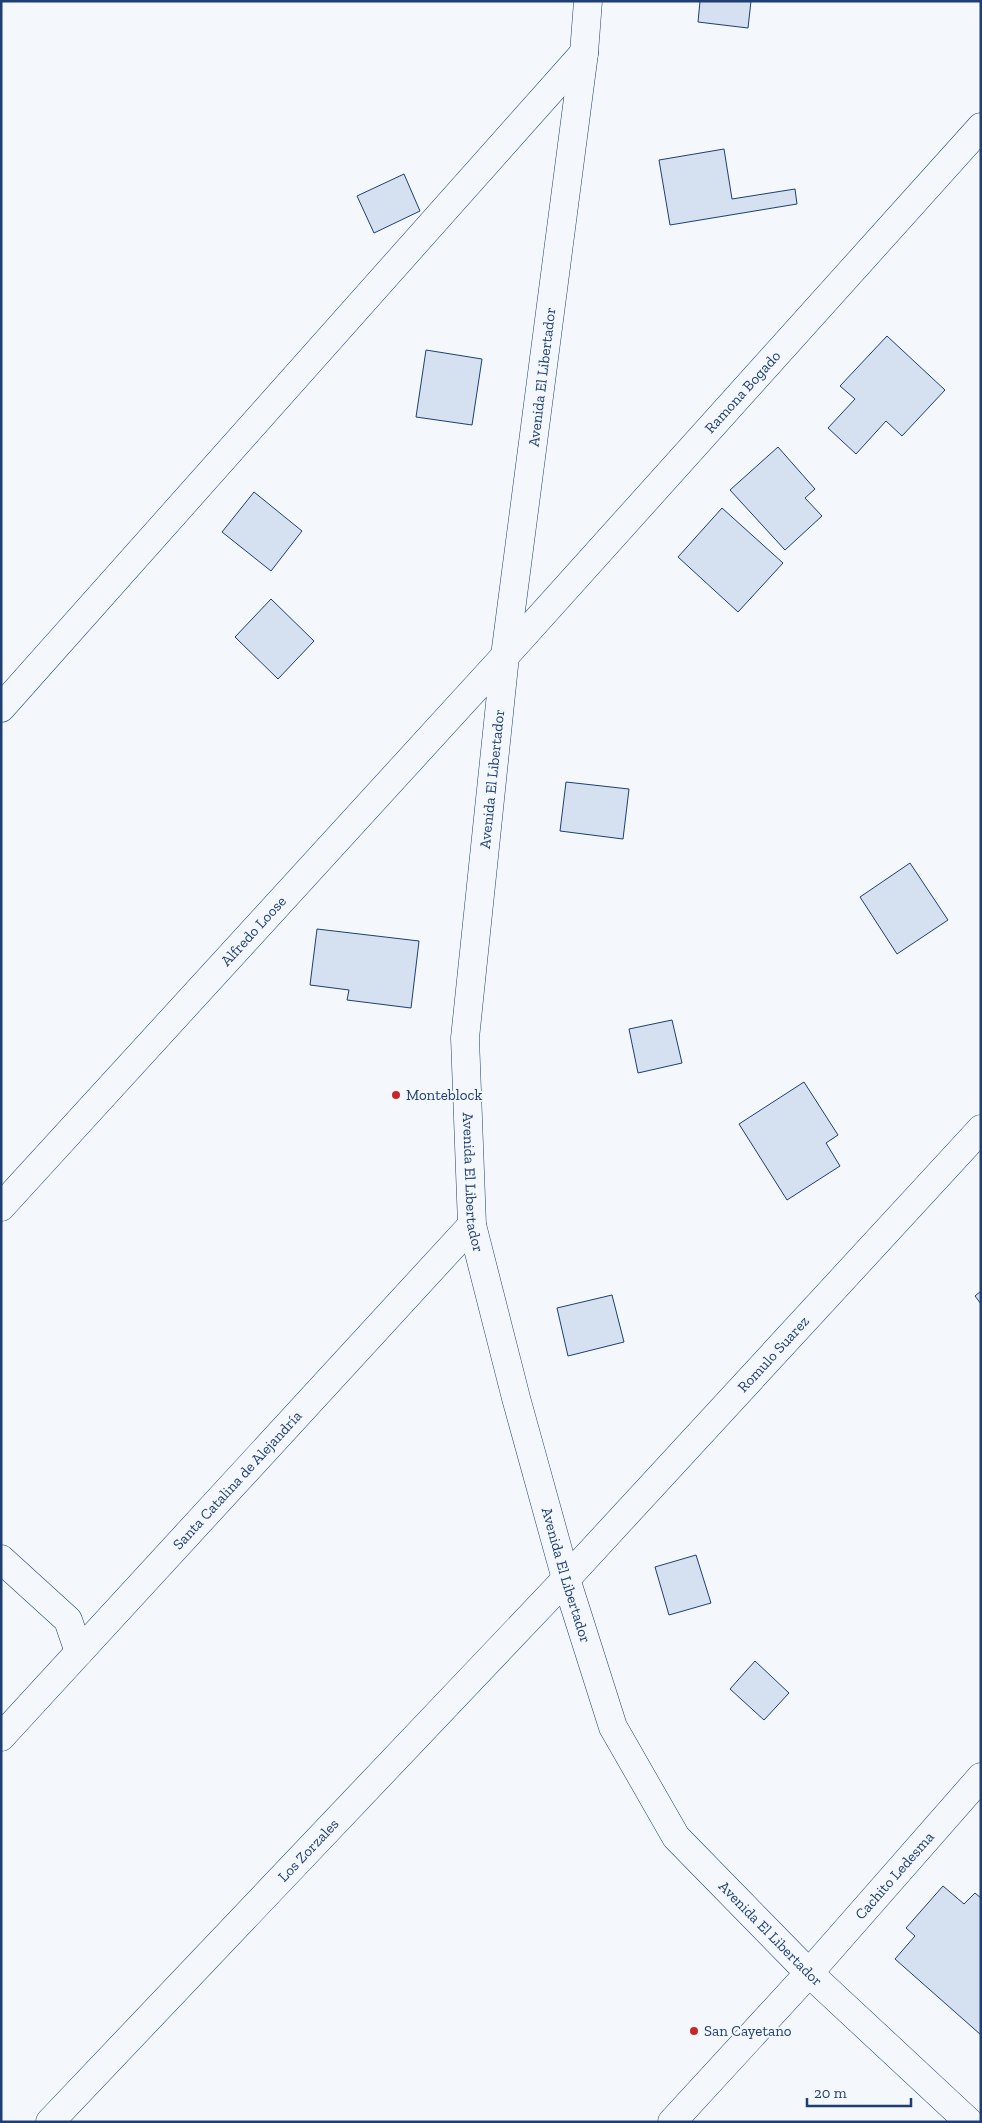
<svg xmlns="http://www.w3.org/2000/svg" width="982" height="2123" font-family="'Zilla Slab',serif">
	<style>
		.building { fill: #d5e0f0; stroke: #1d3f73 }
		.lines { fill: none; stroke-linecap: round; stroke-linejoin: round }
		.street-casing { stroke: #1d3f73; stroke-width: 29 }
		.secondary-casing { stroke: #1d3f73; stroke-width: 29 }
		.street { stroke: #f4f7fb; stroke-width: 28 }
		.secondary { stroke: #f4f7fb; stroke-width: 28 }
		.poi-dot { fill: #c62828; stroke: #f4f7fb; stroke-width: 2 }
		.labels { text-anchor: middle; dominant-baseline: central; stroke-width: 4; stroke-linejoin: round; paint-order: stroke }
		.street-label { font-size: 15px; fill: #1d3f73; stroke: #f4f7fb }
		.poi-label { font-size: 15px; fill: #1d3f73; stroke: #f4f7fb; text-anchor: start }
	</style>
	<rect width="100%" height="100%" fill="#f4f7fb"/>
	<path class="building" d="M700,1H751L748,28L698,22Z
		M724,149L732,199L795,189L797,204L670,225L659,160Z
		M404,174L420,211L374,233L357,196Z
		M887,336L945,390L902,436L886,421L856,454L828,428L855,399L840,386Z
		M426,350L482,359L472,425L416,417Z
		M778,447L815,489L805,498L822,516L785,550L730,490Z
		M254,492L302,531L271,571L222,532Z
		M722,508L783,563L738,612L678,557Z
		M271,599L314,641L278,679L235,637Z
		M566,782L629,789L623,839L560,831Z
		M910,863L948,920L897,954L860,897Z
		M317,929L419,941L411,1008L347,1000L349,990L310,985Z
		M672,1020L682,1063L638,1073L629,1029Z
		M804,1082L838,1135L826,1143L840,1166L787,1200L739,1124Z
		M981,1291V1304L975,1296Z
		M612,1295L624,1342L568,1356L557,1308Z
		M696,1555L711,1603L669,1615L655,1567Z
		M755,1661L789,1693L764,1720L730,1689Z
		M943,1886L964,1904L975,1893L981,1898V2035L895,1959L915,1936L906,1928Z"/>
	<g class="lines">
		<defs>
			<g id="street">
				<path d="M1,708L584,53"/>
				<path id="s1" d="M1,1207L505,656L981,127"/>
				<path d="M1,1559L68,1620L79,1652"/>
				<path id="s2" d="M1,1737L472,1225"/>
				<path id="s3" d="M50,2122L566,1579L981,1129"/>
				<path id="s4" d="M672,2122L809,1973L981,1777"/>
			</g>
			<g id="secondary">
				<path id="s5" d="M588,1L584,53L505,656L465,1038L472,1225L516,1398L566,1579L613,1727L676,1837L809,1973L969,2122"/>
			</g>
		</defs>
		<use href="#street" class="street-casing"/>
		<use href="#secondary" class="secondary-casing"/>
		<use href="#street" class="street"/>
		<use href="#secondary" class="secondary"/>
	</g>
	<g class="poi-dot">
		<circle cx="396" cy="1095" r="5"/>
		<circle cx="694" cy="2031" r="5"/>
	</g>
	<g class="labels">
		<g class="street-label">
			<text transform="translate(542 377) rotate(-83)">Avenida El Libertador</text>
			<text stroke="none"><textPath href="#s1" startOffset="1102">Ramona Bogado</textPath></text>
			<text transform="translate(492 779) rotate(-84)">Avenida El Libertador</text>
			<text stroke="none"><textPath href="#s1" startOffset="374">Alfredo Loose</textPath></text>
			<text stroke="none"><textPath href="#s5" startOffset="1189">Avenida El Libertador</textPath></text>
			<text stroke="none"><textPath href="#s3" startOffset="1055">Romulo Suarez</textPath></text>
			<text stroke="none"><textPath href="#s2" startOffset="349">Santa Catalina de Alejandría</textPath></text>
			<text stroke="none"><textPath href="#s5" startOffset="1594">Avenida El Libertador</textPath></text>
			<text stroke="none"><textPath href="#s3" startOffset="375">Los Zorzales</textPath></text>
			<text stroke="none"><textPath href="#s4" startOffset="332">Cachito Ledesma</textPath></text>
			<text stroke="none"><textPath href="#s5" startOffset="2015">Avenida El Libertador</textPath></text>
		</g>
		<g class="poi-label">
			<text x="406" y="1095">Monteblock</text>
			<text x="704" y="2031">San Cayetano</text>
		</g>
	</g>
	<rect width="982" height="2123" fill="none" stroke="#1d3f73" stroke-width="5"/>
	<path d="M807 2098v8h104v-8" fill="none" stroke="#1d3f73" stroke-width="2.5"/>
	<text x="814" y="2098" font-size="15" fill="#1d3f73" stroke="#f4f7fb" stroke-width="4" paint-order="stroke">20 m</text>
</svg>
